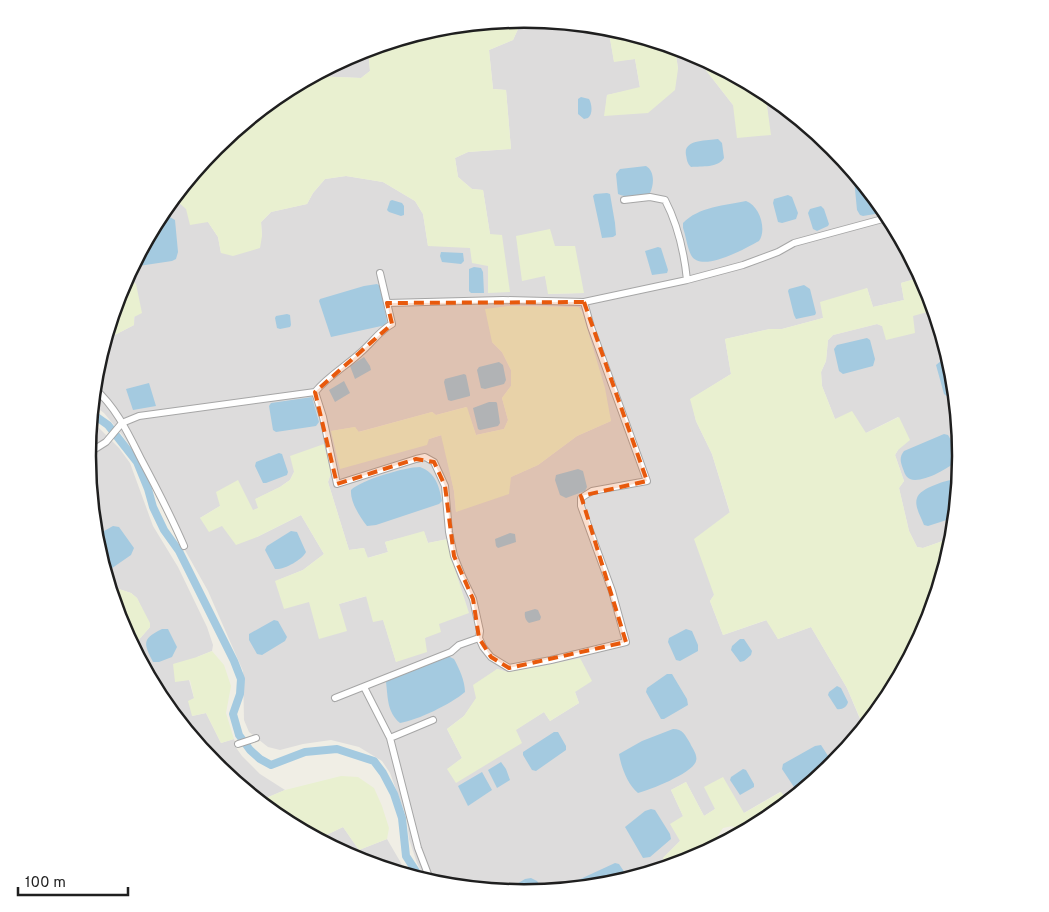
<svg xmlns="http://www.w3.org/2000/svg" width="1049" height="912" font-family="Overpass,sans-serif">
	<style>
		.residential { fill: #dddcdc; fill-rule: evenodd }
		.farmland { fill: #e9f0d0 }
		.water { fill: #a4cae0 }
		.lines { fill: none; stroke-linecap: round; stroke-linejoin: round }
		.canal { stroke: #a4cae0; stroke-width: 8 }
		.street-casing { stroke: #a6a6a6; stroke-width: 8 }
		.street { stroke: #fff; stroke-width: 6 }
		.marked { fill: #e8590c; fill-opacity: 0.2; stroke: #e8590c; stroke-width: 4; stroke-dasharray: 10 6; stroke-linejoin: round }
		.rim { fill: none; stroke: #1f1f1f; stroke-width: 2.5 }
	</style>
	<rect width="100%" height="100%" fill="#f0eee5"/>
	<path class="residential" d="M556,22L608,27L614,61L635,59L640,88L607,95L605,116L678,69L675,47L699,56L705,69L733,105L770,135L765,91L768,93L834,147L888,213L922,277L901,283L904,300L873,307L867,288L823,318L782,329H770L725,339L731,374L691,399L696,421L712,454L730,513L714,595L710,601L723,635L767,620L778,639L811,627L847,688L863,726L848,737L851,744L833,765L789,802L780,792L744,813L715,809L704,816L686,782L671,790L683,816L680,841L663,858L666,868L610,885L524,893L439,885L426,881L417,863L409,839L407,819L390,773L382,761L359,747L331,740L303,744L280,750L268,747L249,732L244,720L243,671L208,591L167,518L140,461L123,436L104,413L92,404L96,370L105,340L134,325L136,284L126,279L161,213L170,202L177,201L208,222L218,237L221,253L262,236L261,222L271,212L307,204L313,193L325,179L346,176L383,182L415,201L423,214L428,246L490,234L483,190L472,189L458,177L455,158L468,152L511,149L506,90L493,89L489,50L513,40L519,27ZM545,276L583,293L549,294ZM508,306L578,307L582,311L611,421L577,436L538,465L511,477L456,512L454,491L442,435L429,439L331,431L355,427L358,432L432,412L436,415L466,407L476,435L504,429L508,420L502,398L511,386V370L502,352L492,342ZM294,472L331,473L328,482L349,550L364,548L367,558L388,552L385,542L424,532L428,543L448,539L452,560L439,624L425,638L396,662L383,619L367,596L339,604L309,602L276,581L303,570L324,554L301,515L257,537L200,518L220,506L253,511L259,508L256,499L280,487L290,480ZM537,667L575,692L579,703L550,721L544,712L515,730L521,742L448,769L462,758L447,729L464,716L497,669L508,672Z
		M368,49L370,71L361,78L312,76L357,52Z
		M925,283L929,289L953,371L962,456L954,537L923,548L917,547L909,531L899,488L904,481L895,455L898,450V417L866,433L835,419L822,386L821,372L826,361L828,340L833,335L877,324L882,326L913,316L928,291Z
		M91,422L99,428L119,448L130,463L153,526L178,567L207,627L213,645L212,651L197,657L189,680L194,698L192,716L206,713L221,743L234,739L237,749L242,756L260,774L285,790L259,801L215,765L161,699L139,659L136,643L150,627L137,598L131,593L116,588L110,589L96,541L87,456Z
		M343,827L359,850L387,839L408,875L357,860L318,839Z"/>
	<path class="farmland" d="M524,19L556,22L519,27L513,40L489,50L493,89L506,90L511,149L468,152L455,158L458,177L472,189L483,190L490,234L502,235L510,292L488,293V266L472,263L470,248L428,246L423,214L415,201L383,182L346,176L325,179L313,193L307,204L271,212L261,222L262,236L260,248L233,256L221,253L218,237L208,222L190,225L186,209L177,201L170,202L216,147L282,92L312,76L361,78L370,71L368,49L439,27Z
		M608,27L675,47L678,69L675,90L648,113L604,116L607,95L640,87L635,59L614,62Z
		M699,56L765,91L771,135L737,138L733,105L705,69Z
		M550,229L555,246H575L584,293L548,294L545,276L522,281L516,236Z
		M922,277L928,291L931,311L913,316L915,333L886,340L882,326L877,324L833,335L828,340L826,361L821,372L822,386L835,419L852,411L866,433L899,417L910,440L898,450L895,455L904,481L899,488L909,531L917,547L923,548L954,537L928,624L888,699L851,744L847,738L863,725L847,688L811,627L778,639L766,620L723,635L710,601L714,595L694,539L730,512L712,454L696,421L690,399L731,374L725,339L770,329H782L823,318L820,302L867,288L873,307L904,300L901,283Z
		M126,279L136,284L142,313L134,317V325L105,340L121,288Z
		M508,306L579,307L584,318L605,388L611,421L577,436L538,465L511,477L509,494L456,512L454,491L441,435L429,439L427,445L340,469L331,431L355,427L359,432L432,412L436,415L467,407L476,435L504,429L508,420L502,398L511,386V370L502,352L492,342L485,309Z
		M956,402L960,441L948,405Z
		M324,444L331,473L328,482L349,550L364,548L368,558L388,552L385,542L424,531L428,543L448,539L452,560L469,613L439,624L441,632L425,638L427,652L396,662L383,620L373,622L366,596L339,604L347,631L319,639L309,602L284,609L275,581L303,570L324,554L301,515L257,537L236,545L222,526L209,532L200,518L220,506L216,492L238,480L253,510L258,508L255,499L280,487L290,480L294,472L290,456Z
		M116,588L131,593L137,598L150,623V627L136,643L139,659L120,623L110,589Z
		M212,651L224,665L231,686L226,713L234,739L221,743L206,713L192,716L188,701L194,698L190,680L175,682L173,664L197,657Z
		M580,658L592,681L575,692L579,703L550,721L544,712L516,730L522,743L456,783L447,769L462,758L447,729L464,716L476,698L473,685L497,669L508,672L537,667Z
		M341,776L358,777L374,788L382,806L389,828L387,839L359,850L343,827L318,839L281,819L259,801L285,790Z
		M723,777L744,813L781,792L789,802L767,820L742,833L739,830L732,826L723,828L714,841V847L692,860L666,868L663,858L680,841L670,824L683,816L671,790L686,782L704,816L715,809L704,787Z"/>
	<path class="water" d="M581,97L589,99C592,104 593,114 588,118L584,119L578,114V99Z
		M718,139L722,143L724,158C718,168 702,166 691,167C687,163 687,160 686,155C683,139 707,141 718,139Z
		M646,166C655,171 654,185 650,193C642,197 627,198 618,194L616,174L620,169Z
		M858,176L887,212L863,216L860,215L857,210L854,179Z
		M607,193L610,194L615,223L616,235L613,237L602,238L593,196L595,194Z
		M788,195L792,197L798,213L796,219L782,223L778,222L773,203L774,199Z
		M392,200L402,203L404,206V215L401,216L389,212L387,210L390,201Z
		M746,201C760,206 767,230 759,241C746,248 701,274 691,255C687,247 686,236 683,228V223C698,207 726,205 746,201Z
		M821,206L824,209L829,224L828,226L817,231L813,229L808,213L810,209Z
		M168,216L175,220L178,252L176,259L172,261L132,267L159,217Z
		M658,247L661,248L668,270L667,273L652,275L645,251Z
		M441,252L463,253L464,261L461,264L442,262L440,256Z
		M474,267L481,268L483,272L484,293H471L469,291V269Z
		M377,284L380,286L387,322L386,325L331,337L319,301L320,299L364,286Z
		M804,285L810,289L816,313L815,315L796,319L794,315L788,291L789,289Z
		M287,314L290,315L291,325L290,327L280,329L277,328L275,318L276,316Z
		M867,338L870,340L875,359L873,366L843,374L839,371L834,349L837,345Z
		M364,357L370,366L371,370L355,379L350,366Z
		M950,359L953,371L956,395L948,397L944,394L936,365L941,361Z
		M499,362L503,365L506,380L504,384L485,389L481,388L477,370L479,367Z
		M464,374L466,375L470,394V396L451,401L448,400L444,382L445,379Z
		M344,381L350,393L335,402L329,390Z
		M149,383L156,406L133,410L126,389Z
		M312,397L319,422L316,426L276,432L273,430L269,406L271,403Z
		M489,402H496L497,403L500,423L498,426L480,430L478,429L473,408Z
		M944,434L948,435C953,443 955,452 955,462C948,469 920,484 910,479C905,477 904,471 902,466C900,460 900,456 904,451Z
		M279,453L282,454L288,472L287,475L266,483H263L255,466L256,462Z
		M420,467C436,473 439,486 442,501L439,504L376,525L367,526C360,517 350,502 351,490C361,480 405,467 420,467Z
		M578,469L583,471L587,487L585,491L566,498L560,495L555,480L556,475Z
		M956,479L959,480L956,517L928,526L924,525C921,517 914,506 917,498C920,488 947,480 956,479Z
		M113,526L119,527L134,548L131,555L105,573L95,536Z
		M291,531L297,532L306,552C302,560 284,570 275,569L265,550L267,546Z
		M510,533L515,534L516,542L498,548L496,546L495,539Z
		M535,609L538,610L541,617L540,620L529,623C526,621 524,617 525,612Z
		M274,620L278,621L287,637L285,641L262,655L257,654L249,640V634Z
		M162,629H168L177,647L172,657L159,662H153C144,644 141,639 162,629Z
		M686,629L692,631L698,645V651L680,661L676,660L668,642L669,638Z
		M740,639H744L752,651L751,655L744,661L740,662L731,650L732,646Z
		M448,656L454,659C459,668 465,681 465,692C451,704 418,720 400,723C387,712 388,698 386,682L388,680Z
		M667,674H672L687,699L688,705L664,719H661L646,692L647,688Z
		M837,686L841,688L848,702C847,707 842,710 837,709L828,695L829,692Z
		M673,729C683,729 685,735 690,743C692,748 698,755 696,761C693,773 650,790 638,793C628,785 621,767 619,754L642,741Z
		M554,732H558L566,746V750L536,771L532,770L523,755V752Z
		M821,745L830,759L831,766L802,787H794L782,769L783,764L815,746Z
		M501,762L506,769L510,780L497,788L488,770Z
		M743,769L746,770L754,784V787L740,795L730,780L731,777Z
		M482,772L492,790L468,806L458,786Z
		M651,809L655,810L670,834L671,839L650,857L643,858L625,827L645,811Z
		M615,863L619,864L629,879L610,885L577,888L576,881Z
		M531,878L537,881L544,891L524,893L505,891L525,879Z"/>
	<g class="lines">
		<path class="canal" d="M91,413L108,425L137,462L148,489L153,507L164,530L179,551L234,661L241,679L240,694L233,714L239,735L250,750L260,759L271,765L305,752L337,749L374,761L383,773L394,794L402,818L406,856L421,879"/>
		<defs>
			<path id="street" d="M624,200L650,197L665,200C678,225 684,251 687,280
				M387,303L503,300L584,302L687,280L743,265L778,252L794,243L890,217
				M94,388C116,407 128,433 141,459C156,487 171,516 184,546
				M315,392C329,375 345,367 360,353C372,343 379,331 392,324L380,273
				M87,454L106,442L122,423L139,416L315,392L323,417L337,484L416,459L425,457L434,462L445,486L449,532L454,556L462,576L473,599L480,631L479,638L483,647L491,657L509,668L551,660L626,642L612,591L581,506V498L592,491L647,481L591,327L584,302
				M364,687L390,738
				M335,698L451,652L459,645L479,638
				M238,744L256,738
				M431,882L418,848L390,738L433,720"/>
		</defs>
		<use href="#street" class="street-casing"/>
		<use href="#street" class="street"/>
	</g>
	<path class="marked" d="M584,302L647,481L581,496L626,642L509,668L491,657L479,638L473,599L454,556L445,486L434,462L416,459L337,484L315,392L392,324L387,303Z"/>
	<path d="M0 0H1049V912H0ZM96 456a428 428 0 1 1 856 0a428 428 0 1 1-856 0Z" fill="#fff" fill-rule="evenodd"/>
	<path class="rim" d="M96 456a428 428 0 1 1 856 0a428 428 0 1 1-856 0Z"/>
	<path d="M18 887v8h110v-8" fill="none" stroke="#1f1f1f" stroke-width="2.5"/>
	<text x="25" y="887" font-size="15" fill="#1f1f1f" stroke="#ffffff" stroke-width="4" paint-order="stroke">100 m</text>
</svg>
